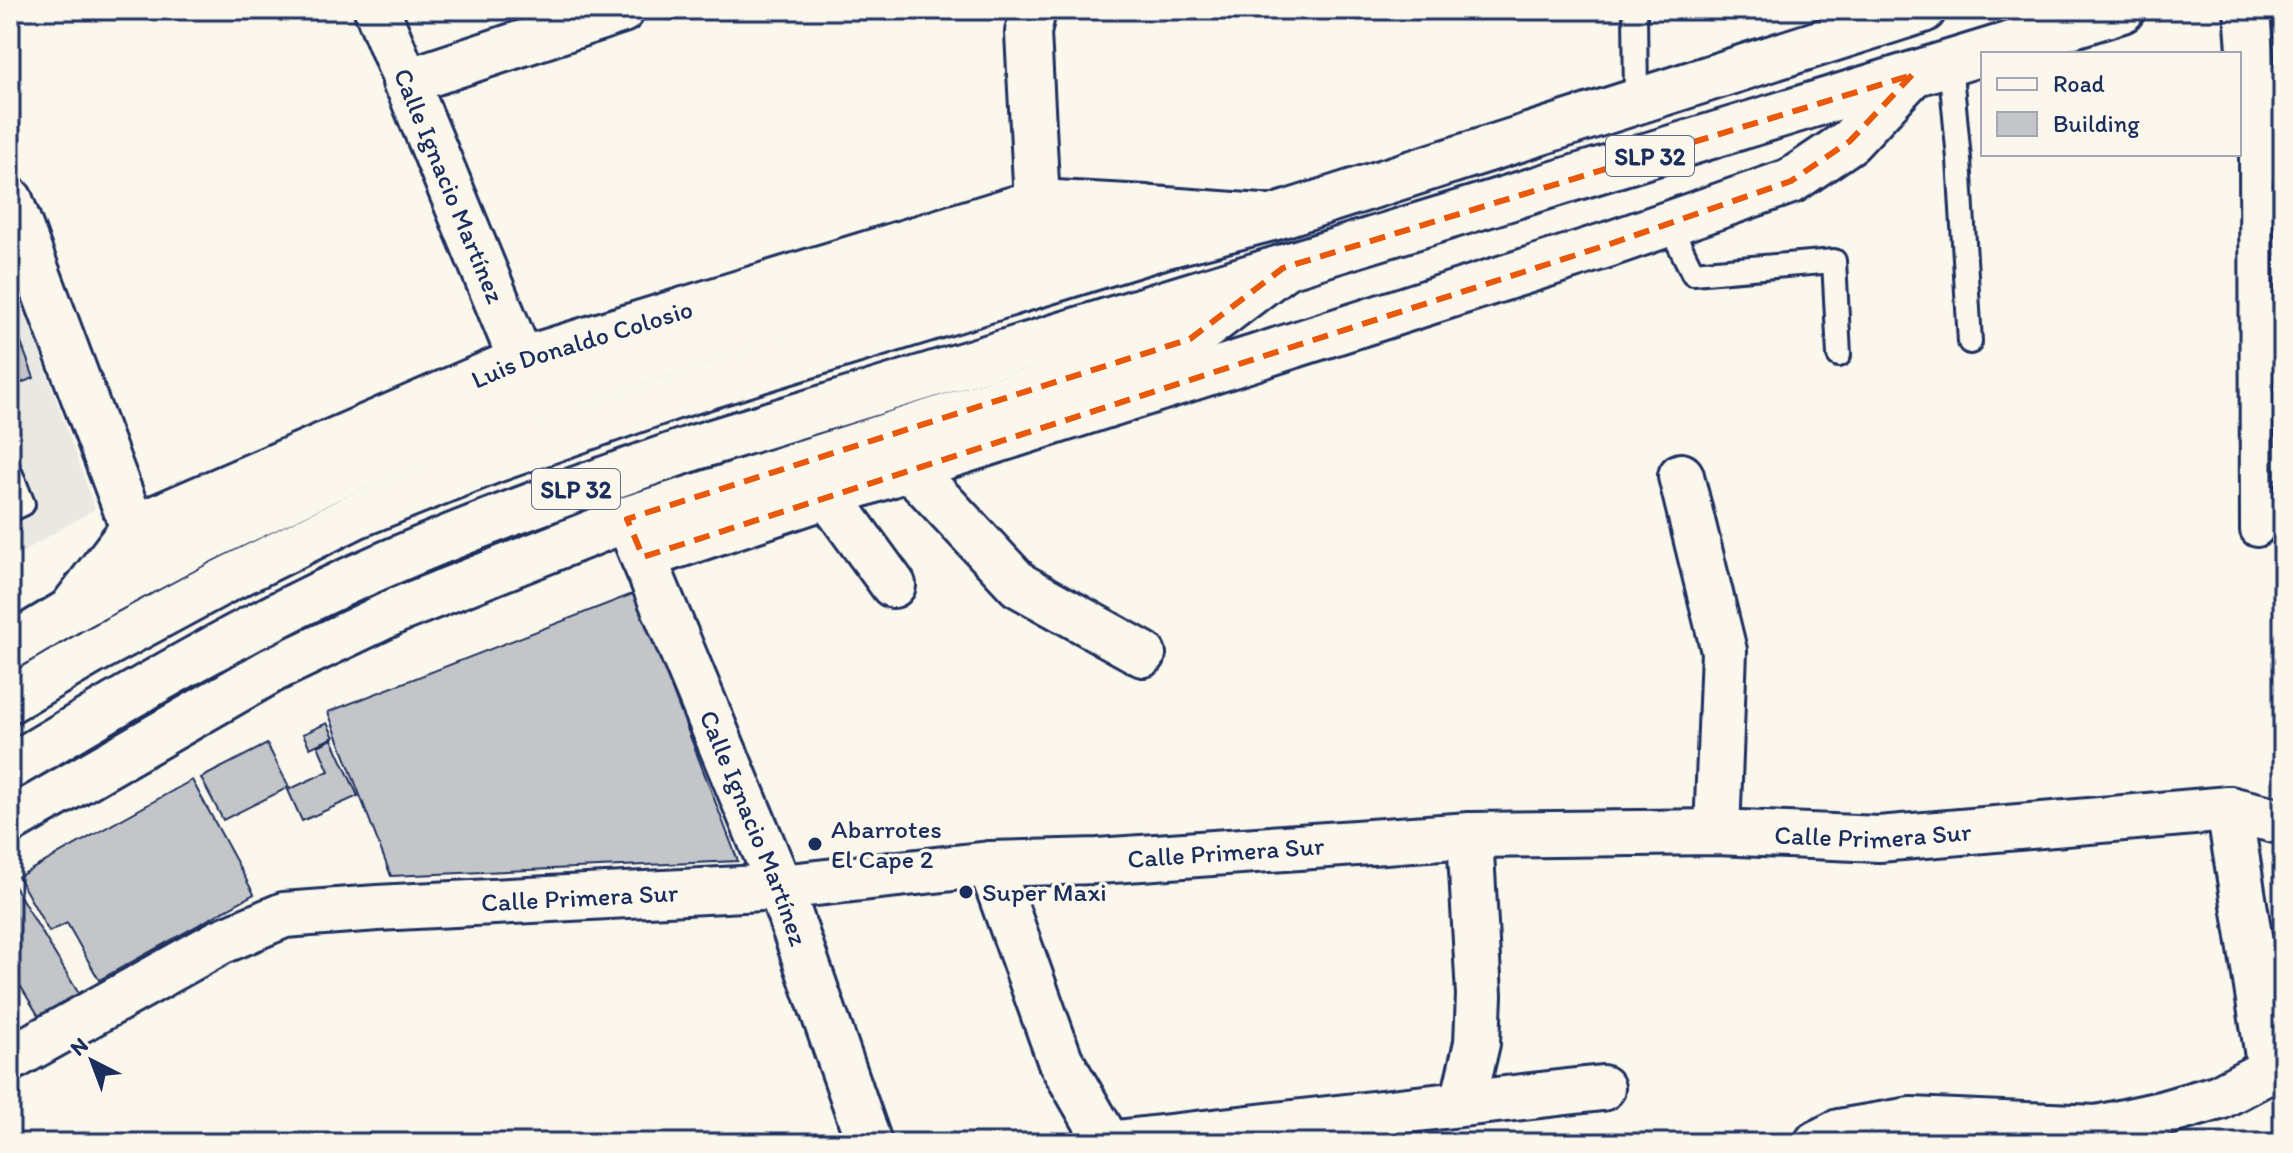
<svg xmlns="http://www.w3.org/2000/svg" width="2293" height="1153" font-family="Itim,sans-serif">
	<style>
		.built { fill: #eae8e2 }
		.building { fill: #c3c5c9; stroke: #1b2f5e; stroke-width: 2 }
		.lines { fill: none; stroke-linecap: round; stroke-linejoin: round }
		.service-casing { stroke: #1b2f5e; stroke-width: 28 }
		.pedestrian-casing { stroke: #1b2f5e; stroke-width: 38 }
		.minor-casing { stroke: #1b2f5e; stroke-width: 50 }
		.secondary-casing { stroke: #1b2f5e; stroke-width: 50 }
		.trunk-casing { stroke: #1b2f5e; stroke-width: 50 }
		.service { stroke: #fbf7ec; stroke-width: 22 }
		.pedestrian { stroke: #fbf7ec; stroke-width: 32 }
		.minor { stroke: #fbf7ec; stroke-width: 44 }
		.secondary { stroke: #fbf7ec; stroke-width: 44 }
		.trunk { stroke: #fbf7ec; stroke-width: 44 }
		.marked { fill: none; stroke: #e8590c; stroke-width: 6; stroke-dasharray: 16 10; stroke-linejoin: round }
		.poi-dot { fill: #1b2f5e; stroke: #fbf7ec; stroke-width: 3 }
		.labels { text-anchor: middle; dominant-baseline: central; stroke-width: 7; stroke-linejoin: round; paint-order: stroke }
		.shield { fill: #fbf7ec; stroke: #5e6b89; stroke-width: 2 }
		.shield-label { font-size: 24px; font-weight: bold; fill: #1b2f5e }
		.street-label { font-size: 26px; fill: #1b2f5e; stroke: #fbf7ec }
		.poi-label { font-size: 26px; fill: #1b2f5e; stroke: #fbf7ec; text-anchor: start }
	</style>
	<rect width="100%" height="100%" fill="#fbf7ec"/>
	<filter id="ink" filterUnits="userSpaceOnUse"><feTurbulence type="fractalNoise" baseFrequency=".0125" numOctaves="2"/><feDisplacementMap in="SourceGraphic" scale="16" xChannelSelector="R" yChannelSelector="G"/><feConvolveMatrix kernelMatrix="1 2 1 2 8 2 1 2 1" color-interpolation-filters="sRGB"/></filter>
	<g filter="url(#ink)">
		<path class="built" d="M10,269L95,509L10,559Z"/>
		<path class="building" d="M10,313L34,378L10,387Z
			M635,593L738,861L391,876L328,712Z
			M327,723L334,737L310,748L303,734Z
			M332,739L358,796L302,821L288,790L329,771L318,746Z
			M267,744L289,787L223,820L201,778Z
			M192,780L254,894L99,980L67,923L49,932L18,877Z
			M14,886L79,994L40,1018L10,969V889Z"/>
		<g class="lines">
			<defs>
				<path id="service" d="M1635,10L1636,102
					M1950,63L1959,159L1970,342
					M1669,224L1693,273L1834,261L1839,355
					M10,472L23,504L10,510"/>
				<path id="pedestrian" d="M2256,129L2257,530"/>
				<g id="minor">
					<path id="s1" d="M377,10L521,360"/>
					<path d="M1033,10L1028,33L1037,202"/>
					<path d="M2247,10L2256,129L2283,161"/>
					<path d="M405,82L622,10"/>
					<path d="M10,200L133,528"/>
					<path d="M910,468L1019,585L1143,654"/>
					<path d="M1681,476L1724,651L1717,832"/>
					<path d="M829,497L893,585"/>
					<path id="s2" d="M632,530L780,887L869,1143"/>
					<path d="M643,557L910,468L1610,244L1791,181L1850,141L1912,75"/>
					<path id="s3" d="M70,611L133,528L521,360L1037,202L1146,208"/>
					<path d="M2229,809L2270,1069"/>
					<path d="M990,864L1060,1060L1108,1143"/>
					<path id="s4" d="M10,1059L220,942L284,915L377,908L780,887L990,864L1098,861L1470,835L1717,832L1879,839L2229,809L2283,822"/>
					<path d="M1463,1103L1477,1043L1479,995L1470,835"/>
					<path d="M1116,1143L1602,1088"/>
					<path d="M1817,1143L1839,1132L1911,1120L2097,1128L2161,1114L2219,1097L2283,1063"/>
				</g>
				<path id="secondary" d="M10,647L70,611L202,541L337,476L476,421L658,356L1016,247L1152,209L1261,217
					M10,821L272,670L398,610L627,519L1190,339L1283,268"/>
				<path id="trunk" d="M10,700L92,652L224,581L355,516L492,461L673,397L1163,246L1272,218L1923,10
					M10,767C130,695 251,623 379,567C482,522 587,485 693,448L2122,10"/>
			</defs>
			<use href="#service" class="service-casing"/>
			<use href="#pedestrian" class="pedestrian-casing"/>
			<use href="#minor" class="minor-casing"/>
			<use href="#secondary" class="secondary-casing"/>
			<use href="#trunk" class="trunk-casing"/>
			<use href="#service" class="service"/>
			<use href="#pedestrian" class="pedestrian"/>
			<use href="#minor" class="minor"/>
			<use href="#secondary" class="secondary"/>
			<use href="#trunk" class="trunk"/>
		</g>
	</g>
	<path class="marked" d="M1912,75L1850,141L1791,181L1610,244L643,557L627,519L1190,339L1283,268Z"/>
	<g class="poi-dot">
		<circle cx="815" cy="844" r="8"/>
		<circle cx="966" cy="892" r="8"/>
	</g>
	<g class="labels">
		<g class="shield">
			<rect x="1606" y="136" width="88" height="40" rx="6"/>
			<rect x="532" y="469" width="88" height="40" rx="6"/>
		</g>
		<g class="shield-label">
			<text x="1650" y="156">SLP 32</text>
			<text x="576" y="489">SLP 32</text>
		</g>
		<g class="street-label">
			<text stroke="none"><textPath href="#s1" startOffset="190">Calle Ignacio Martínez</textPath></text>
			<text stroke="none"><textPath href="#s3" startOffset="590">Luis Donaldo Colosio</textPath></text>
			<text stroke="none"><textPath href="#s2" startOffset="322">Calle Ignacio Martínez</textPath></text>
			<text stroke="none"><textPath href="#s4" startOffset="1902">Calle Primera Sur</textPath></text>
			<text stroke="none"><textPath href="#s4" startOffset="1254">Calle Primera Sur</textPath></text>
			<text stroke="none"><textPath href="#s4" startOffset="606">Calle Primera Sur</textPath></text>
		</g>
		<g class="poi-label">
			<text x="831" y="829">Abarrotes<tspan x="831" dy="30">El Cape 2</tspan></text>
			<text x="982" y="892">Super Maxi</text>
		</g>
	</g>
	<rect width="2293" height="1153" fill="none" stroke="#fbf7ec" stroke-width="40"/>
	<rect x="20" y="20" width="2253" height="1113" fill="none" stroke="#1b2f5e" stroke-width="3" filter="url(#ink)"/>
	<rect x="1981" y="52" width="260" height="104" fill="#fbf7ec" stroke="#a1a7b3" stroke-width="2"/>
	<rect x="1997" y="78" width="40" height="12" fill="#fbf7ec" stroke="#a1a7b3" stroke-width="2"/>
	<text x="2053" y="92" font-size="24" fill="#1b2f5e">Road</text>
	<rect x="1997" y="112" width="40" height="24" fill="#c3c5c9" stroke="#a1a7b3" stroke-width="2"/>
	<text x="2053" y="132" font-size="24" fill="#1b2f5e">Building</text>
	<g transform="translate(92 1061) rotate(318)" stroke="#fbf7ec" stroke-width="6" paint-order="stroke">
	<path d="M0-6L14 30L0 20L-14 30Z" fill="#1b2f5e"/>
	<text y="-12" font-size="22" font-weight="bold" text-anchor="middle" fill="#1b2f5e">N</text>
	</g>
</svg>
